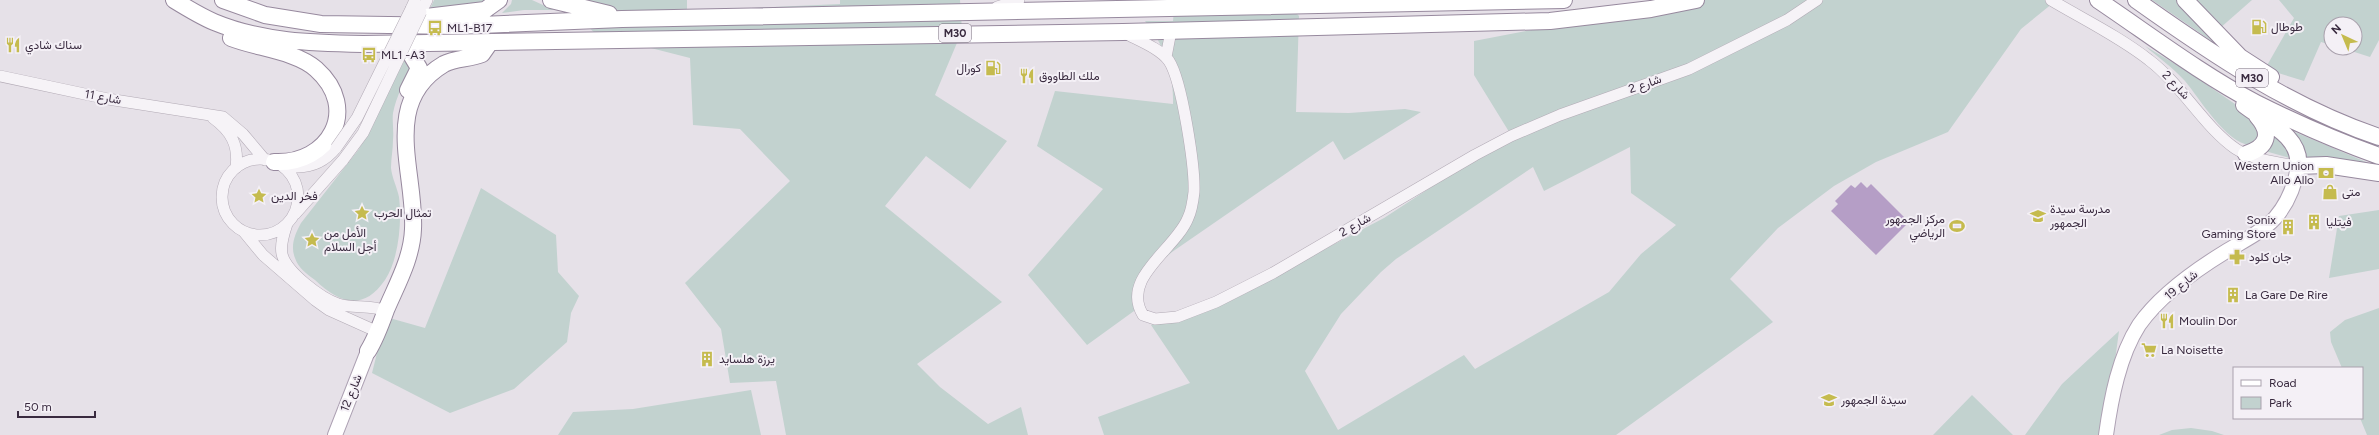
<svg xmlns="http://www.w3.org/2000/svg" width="2379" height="435" font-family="Figtree,Vazirmatn,sans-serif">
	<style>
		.green { fill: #c2d2cf; fill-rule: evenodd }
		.water { fill: #b59ec6 }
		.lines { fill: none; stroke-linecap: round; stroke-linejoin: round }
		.minor-casing { stroke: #b2aab5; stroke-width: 12 }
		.major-casing { stroke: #ada1b3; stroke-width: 16 }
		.highway-casing { stroke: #97899e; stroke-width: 18 }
		.minor { stroke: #f6f3f7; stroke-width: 11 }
		.major { stroke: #fff; stroke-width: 14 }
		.highway { stroke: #fff; stroke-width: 16 }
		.minor-bridge-casing { stroke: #b2aab5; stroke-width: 12; stroke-linecap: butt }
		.minor-bridge { stroke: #f6f3f7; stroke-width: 11 }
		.labels { text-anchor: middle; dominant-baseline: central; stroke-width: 4; stroke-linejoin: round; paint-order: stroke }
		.shield { fill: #f4f0f6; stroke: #716576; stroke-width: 1 }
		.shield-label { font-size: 11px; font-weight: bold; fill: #392a3f }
		.poi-label { font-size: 12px; fill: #392a3f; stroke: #f4f0f6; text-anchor: start }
		.street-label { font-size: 12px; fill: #392a3f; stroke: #f4f0f6 }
	</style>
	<rect width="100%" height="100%" fill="#e6e1e8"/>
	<path class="green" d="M434,0H491L485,4L430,9Z
		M512,0H532L554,10H524L502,13L511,4Z
		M558,0H687V11L840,4V0H960L962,31L935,95L1007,141L970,189L926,156L885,206L1002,302L917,364L940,387L988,424L1021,407L1028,435H786L776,381L730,383L721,329L685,283L790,181L740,129L693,125L690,58L596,34Z
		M1175,0H1284L1299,16L1296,112L1349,113L1405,109L1421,112L1344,160L1333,141L1172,252L1154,268L1137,300L1134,311L1087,345L1028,275L1103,189L1037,146L1055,91L1173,104C1174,73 1164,44 1145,21H1173Z
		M1688,0H2051L2053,3L2021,29L1948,132L1876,162L1834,186L1778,228L1730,279L1773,322L1616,435H1104L1098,417L1190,383L1151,325L1239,294L1384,218L1511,135L1474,75V41ZM1630,147L1631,193L1676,225L1641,254L1609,292L1475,369L1464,355L1338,430L1305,371L1341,314L1381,272L1396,259L1533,167L1544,191Z
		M2152,0H2179L2258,73Z
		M2195,0H2252L2219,29Z
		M2279,0H2379V40L2370,57L2342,48H2355V24H2331V45L2321,42L2304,81L2265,69L2294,18Z
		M2145,46L2187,71L2248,113L2262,135L2250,145C2226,143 2200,99 2185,81C2173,68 2158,57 2145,46Z
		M406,57L412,65C405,80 396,97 393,113C392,122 394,131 393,140C393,149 391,159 391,168C392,178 397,187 399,197C402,221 399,259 385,280C363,312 339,303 315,280C307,274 298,268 295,258C290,246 295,234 301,223L359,149Z
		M2290,130L2371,164L2306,157L2301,141Z
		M2274,135L2287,142L2293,159L2265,151L2272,144Z
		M481,188L556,235L558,272L579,296L571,313L567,342L514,389L450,413L372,373L386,317L425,328Z
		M2379,210V269L2329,278L2339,216Z
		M2379,308V435H2367L2360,418H2362V368H2342L2331,342L2330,332L2345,320Z
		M2119,331L2105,435H2025L2062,384Z
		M751,390L761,435H558L573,412L633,409Z
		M1972,395L2013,435H1933Z
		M2191,428L2212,431L2224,435H2159L2172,430Z"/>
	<path class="water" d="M1861,182L1867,188L1871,184L1909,222L1876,255L1831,211L1838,204L1835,201L1851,185L1855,188Z"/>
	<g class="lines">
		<defs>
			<path id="minor" d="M2051,0C2083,19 2120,37 2149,60C2182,85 2204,127 2236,149C2253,160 2278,163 2298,166
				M997,7L1019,0
				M411,9L415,0
				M421,12L427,0
				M1123,32C1137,40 1160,48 1169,61C1182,81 1195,167 1194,192C1193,201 1192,210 1188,218C1176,249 1120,278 1143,315L1155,319L1177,317L1216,302L1273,273L1475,155L1511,136L1560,115L1689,69L1787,20L1817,0
				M1166,57L1171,31
				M0,76L108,99L223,117L243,134L265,160
				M213,118C231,131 239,145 236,168
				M222 197a38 38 0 1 1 76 0a38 38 0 1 1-76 0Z
				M283,165C304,170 322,165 336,148
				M295,214L343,160
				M287,224C284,233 280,244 282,254C286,272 321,298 338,304C354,309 371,304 386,311
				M244,232L263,255L315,300L329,310L378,332"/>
			<path id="major" d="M335,435L368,351
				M2106,435C2111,399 2119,356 2139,325C2160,295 2194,271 2225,252C2241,242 2261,233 2275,218C2288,203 2295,185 2298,166"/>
			<path id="highway" d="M174,0C187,8 200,16 214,22C262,42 312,43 363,44L1123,32L1550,21L1651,9L1696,0
				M223,0L265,15L321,24L457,26L622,19L1564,0
				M551,0L609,14
				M2098,0C2150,35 2201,74 2256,103C2296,123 2337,141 2379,156
				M2136,0C2212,54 2290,107 2379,137
				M2185,0L2240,57L2271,77
				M426,17L485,10L499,0
				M231,38C256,48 296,51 316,69C361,109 329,165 274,162
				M398,44L410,53L419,68L408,90
				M2244,105C2264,121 2302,136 2298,166L2326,165L2379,173
				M2246,154C2268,147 2272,133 2257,116
				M368,351C376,338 381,324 386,310C397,284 412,258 413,229C416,172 380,102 444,64C455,58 470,59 482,54L489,44"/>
		</defs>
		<use href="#minor" class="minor-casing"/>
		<use href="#major" class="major-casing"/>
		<use href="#highway" class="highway-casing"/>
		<use href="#minor" class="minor"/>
		<use href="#major" class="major"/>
		<use href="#highway" class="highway"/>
		<defs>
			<path id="minor-bridge" d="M336,148L357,118L411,9
				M343,160L363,133L421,12"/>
		</defs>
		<use href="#minor-bridge" class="minor-bridge-casing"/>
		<use href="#minor-bridge" class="minor-bridge"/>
	</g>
	<defs>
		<symbol id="fuel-bare" viewBox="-9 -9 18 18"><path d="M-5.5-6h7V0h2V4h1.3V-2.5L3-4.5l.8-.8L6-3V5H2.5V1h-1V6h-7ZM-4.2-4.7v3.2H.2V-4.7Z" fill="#c5bb4e" stroke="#f4f0f6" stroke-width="2.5" paint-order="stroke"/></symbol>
		<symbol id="bus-bare" viewBox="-9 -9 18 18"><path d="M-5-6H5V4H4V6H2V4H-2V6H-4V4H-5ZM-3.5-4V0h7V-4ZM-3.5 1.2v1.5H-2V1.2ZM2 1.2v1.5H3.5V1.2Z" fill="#c5bb4e" stroke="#f4f0f6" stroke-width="2.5" paint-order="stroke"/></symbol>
		<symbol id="restaurant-bare" viewBox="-9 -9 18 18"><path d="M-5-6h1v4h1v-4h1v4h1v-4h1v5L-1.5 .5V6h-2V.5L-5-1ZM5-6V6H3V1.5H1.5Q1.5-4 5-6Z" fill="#c5bb4e" stroke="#f4f0f6" stroke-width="2.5" paint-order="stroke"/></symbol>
		<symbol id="bank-bare" viewBox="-9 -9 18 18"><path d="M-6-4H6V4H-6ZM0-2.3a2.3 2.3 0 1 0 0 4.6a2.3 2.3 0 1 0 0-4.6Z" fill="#c5bb4e" stroke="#f4f0f6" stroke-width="2.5" paint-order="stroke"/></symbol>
		<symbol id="shop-bare" viewBox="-9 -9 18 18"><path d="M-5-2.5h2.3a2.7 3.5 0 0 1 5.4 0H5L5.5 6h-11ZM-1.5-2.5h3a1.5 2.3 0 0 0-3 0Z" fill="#c5bb4e" stroke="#f4f0f6" stroke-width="2.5" paint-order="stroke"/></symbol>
		<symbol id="sight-bare" viewBox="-9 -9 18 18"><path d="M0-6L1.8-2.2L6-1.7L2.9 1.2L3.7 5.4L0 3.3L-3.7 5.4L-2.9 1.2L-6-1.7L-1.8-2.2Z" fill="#c5bb4e" stroke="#f4f0f6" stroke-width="2.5" paint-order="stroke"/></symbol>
		<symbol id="school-bare" viewBox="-9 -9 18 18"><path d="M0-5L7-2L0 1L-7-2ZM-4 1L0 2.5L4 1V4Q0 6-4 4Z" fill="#c5bb4e" stroke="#f4f0f6" stroke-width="2.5" paint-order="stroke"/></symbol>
		<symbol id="building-bare" viewBox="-9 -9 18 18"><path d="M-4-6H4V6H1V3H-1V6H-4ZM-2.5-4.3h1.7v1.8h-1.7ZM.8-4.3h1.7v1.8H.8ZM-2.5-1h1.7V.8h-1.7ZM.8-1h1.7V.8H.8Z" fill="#c5bb4e" stroke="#f4f0f6" stroke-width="2.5" paint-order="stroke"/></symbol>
		<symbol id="stadium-bare" viewBox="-9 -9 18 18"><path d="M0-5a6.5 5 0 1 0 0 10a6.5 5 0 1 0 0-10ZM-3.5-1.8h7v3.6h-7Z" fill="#c5bb4e" stroke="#f4f0f6" stroke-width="2.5" paint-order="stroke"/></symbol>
		<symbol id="pharmacy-bare" viewBox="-9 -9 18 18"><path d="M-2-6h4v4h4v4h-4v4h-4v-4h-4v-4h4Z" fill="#c5bb4e" stroke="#f4f0f6" stroke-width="2.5" paint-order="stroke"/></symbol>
		<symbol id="supermarket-bare" viewBox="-9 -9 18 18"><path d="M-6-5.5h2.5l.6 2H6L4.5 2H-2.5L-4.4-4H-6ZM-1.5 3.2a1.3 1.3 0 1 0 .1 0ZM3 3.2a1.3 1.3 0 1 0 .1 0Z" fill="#c5bb4e" stroke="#f4f0f6" stroke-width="2.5" paint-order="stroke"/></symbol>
	</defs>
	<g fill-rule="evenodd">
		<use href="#fuel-bare" x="2248" y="16" width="22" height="22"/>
		<use href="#bus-bare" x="424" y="17" width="22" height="22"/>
		<use href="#restaurant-bare" x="2" y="34" width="22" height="22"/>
		<use href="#bus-bare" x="358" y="44" width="22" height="22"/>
		<use href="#fuel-bare" x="982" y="57" width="22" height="22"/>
		<use href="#restaurant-bare" x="1016" y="65" width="22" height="22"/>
		<use href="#bank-bare" x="2315" y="162" width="22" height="22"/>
		<use href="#shop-bare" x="2319" y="181" width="22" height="22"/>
		<use href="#sight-bare" x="248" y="185" width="22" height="22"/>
		<use href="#sight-bare" x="351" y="202" width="22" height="22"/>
		<use href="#school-bare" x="2027" y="205" width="22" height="22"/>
		<use href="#building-bare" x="2303" y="211" width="22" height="22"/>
		<use href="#stadium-bare" x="1946" y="215" width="22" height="22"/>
		<use href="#building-bare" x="2277" y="216" width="22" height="22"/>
		<use href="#sight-bare" x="301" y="229" width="22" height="22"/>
		<use href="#pharmacy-bare" x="2226" y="246" width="22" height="22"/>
		<use href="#building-bare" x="2222" y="284" width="22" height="22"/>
		<use href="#restaurant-bare" x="2156" y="310" width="22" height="22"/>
		<use href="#supermarket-bare" x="2138" y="339" width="22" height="22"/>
		<use href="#building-bare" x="696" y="348" width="22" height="22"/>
		<use href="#school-bare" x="1818" y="389" width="22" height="22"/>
	</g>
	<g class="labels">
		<g class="shield">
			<rect x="939" y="24" width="32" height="18" rx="3"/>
			<rect x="2236" y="69" width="32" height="18" rx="3"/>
		</g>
		<g class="shield-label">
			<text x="955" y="33">M30</text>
			<text x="2252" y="78">M30</text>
		</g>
		<g class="poi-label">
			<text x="2271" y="27">طوطال</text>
			<text x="447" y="28">ML1-B17</text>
			<text x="25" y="45">سناك شادي</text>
			<text x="381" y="55">ML1 -A3</text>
			<text x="981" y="68" text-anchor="end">كورال</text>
			<text x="1039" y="76">ملك الطاووق</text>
			<text x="2314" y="166" text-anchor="end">Western Union<tspan x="2314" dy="14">Allo Allo</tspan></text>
			<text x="2342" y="192">متى</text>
			<text x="271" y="196">فخر الدين</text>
			<text x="2050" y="209">مدرسة سيدة<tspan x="2050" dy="14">الجمهور</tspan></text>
			<text x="374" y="213">تمثال الحرب</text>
			<text x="1945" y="219" text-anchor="end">مركز الجمهور<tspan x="1945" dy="14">الرياضي</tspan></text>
			<text x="2276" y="220" text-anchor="end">Sonix<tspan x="2276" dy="14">Gaming Store</tspan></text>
			<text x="2326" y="222">فيتليا</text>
			<text x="324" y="233">الأمل من<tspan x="324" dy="14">أجل السلام</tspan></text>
			<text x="2249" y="257">جان كلود</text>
			<text x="2245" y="295">La Gare De Rire</text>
			<text x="2179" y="321">Moulin Dor</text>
			<text x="2161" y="350">La Noisette</text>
			<text x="719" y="359">يرزة هلسايد</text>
			<text x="1841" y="400">سيدة الجمهور</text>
		</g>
		<g class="street-label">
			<text transform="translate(1645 84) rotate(-19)">شارع 2</text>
			<text transform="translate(2176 85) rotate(46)">شارع 2</text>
			<text transform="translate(103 97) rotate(10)">شارع 11</text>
			<text transform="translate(1355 225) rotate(-30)">شارع 2</text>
			<text transform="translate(2181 285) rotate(-40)">شارع 19</text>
			<text transform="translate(351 393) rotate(-68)">شارع 12</text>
		</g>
	</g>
	<rect x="2233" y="367" width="130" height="52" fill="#f4f0f6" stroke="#a9a1ad"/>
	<rect x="2241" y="380" width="20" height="6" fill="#ffffff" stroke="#a9a1ad"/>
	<text x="2269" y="387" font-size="12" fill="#392a3f">Road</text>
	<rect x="2241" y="397" width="20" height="12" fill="#c2d2cf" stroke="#a9a1ad"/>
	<text x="2269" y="407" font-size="12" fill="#392a3f">Park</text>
	<g transform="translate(2343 36) rotate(316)"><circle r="19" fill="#f4f0f6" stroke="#a9a1ad"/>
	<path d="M0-3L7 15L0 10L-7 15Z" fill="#c5bb4e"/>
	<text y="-6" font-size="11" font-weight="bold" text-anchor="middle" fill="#392a3f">N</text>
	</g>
	<path d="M18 411v6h77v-6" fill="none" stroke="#392a3f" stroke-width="2"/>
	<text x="24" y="411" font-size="12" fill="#392a3f" stroke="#f4f0f6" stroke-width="3" paint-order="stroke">50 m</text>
</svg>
